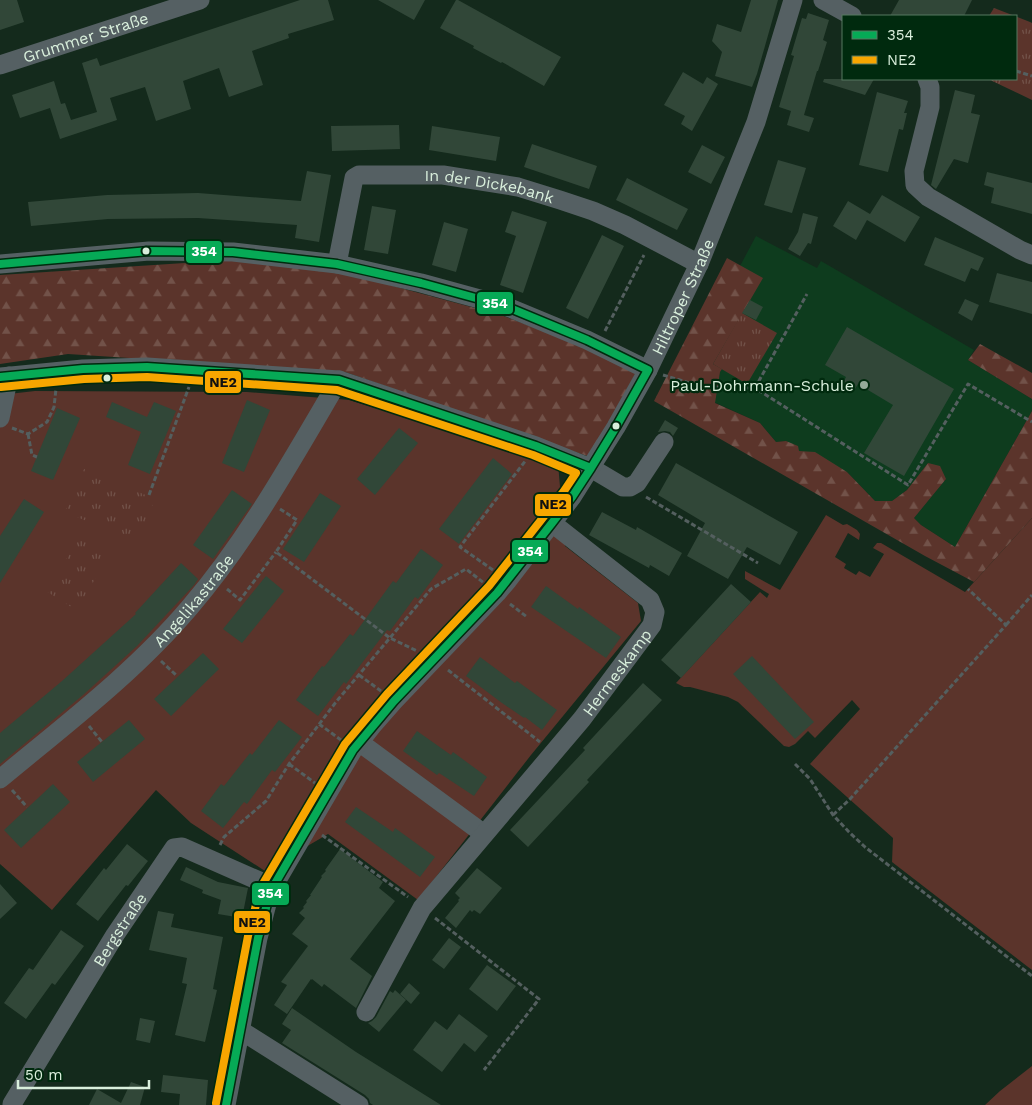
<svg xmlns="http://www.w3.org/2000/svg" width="1032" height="1105" font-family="'Work Sans',sans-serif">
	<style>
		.built { fill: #0e3c1e }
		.green { fill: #5b342b }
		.forest { fill: url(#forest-firs) }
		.park { fill: url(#park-tufts) }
		.building { fill: #314738 }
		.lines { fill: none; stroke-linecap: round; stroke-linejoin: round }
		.path { stroke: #545f5f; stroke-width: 3; stroke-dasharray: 5 2.5; stroke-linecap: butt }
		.minor { stroke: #556063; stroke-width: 19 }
		.bus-1-casing { stroke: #002a0e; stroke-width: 11 }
		.bus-2-casing { stroke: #002a0e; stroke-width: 11 }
		.bus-1 { stroke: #06aa56; stroke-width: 8 }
		.bus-2 { stroke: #f7a600; stroke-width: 8 }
		.bus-dot { fill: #d9efdc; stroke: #002a0e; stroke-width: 2 }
		.poi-dot { fill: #94aa99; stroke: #002a0e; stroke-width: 2 }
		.labels { text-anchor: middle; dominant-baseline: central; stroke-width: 4.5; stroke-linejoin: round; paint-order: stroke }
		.street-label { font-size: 16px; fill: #d9efdc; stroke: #002a0e }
		.poi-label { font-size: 16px; fill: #d9efdc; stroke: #002a0e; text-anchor: end }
		.line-badge { stroke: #002a0e; stroke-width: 2 }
		.badge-label { font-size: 14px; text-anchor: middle; font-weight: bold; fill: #fff }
		.pale-badge-label { font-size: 14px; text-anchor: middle; font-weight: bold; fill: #111 }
	</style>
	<defs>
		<pattern id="forest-firs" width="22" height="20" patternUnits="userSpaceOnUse" patternTransform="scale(1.25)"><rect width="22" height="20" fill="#5b342b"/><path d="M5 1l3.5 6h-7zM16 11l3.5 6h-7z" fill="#725249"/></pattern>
		<pattern id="park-tufts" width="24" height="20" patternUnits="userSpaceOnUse" patternTransform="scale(1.25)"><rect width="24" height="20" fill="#5b342b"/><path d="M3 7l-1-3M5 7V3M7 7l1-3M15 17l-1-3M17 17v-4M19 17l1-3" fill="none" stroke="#725249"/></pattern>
	</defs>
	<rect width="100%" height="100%" fill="#142a1c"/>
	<path class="built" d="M756,236L817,268L821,261L974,350L968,360L1032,399V411L955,547L921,525L914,518L946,479L928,463L907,490L892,501H875L847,472L799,451L786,441L776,442L760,423L714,402L720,372L722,369L713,364L762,279L740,266Z"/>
	<path class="green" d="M35,391L247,392L349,400L558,463L565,546L638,603L641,621L531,755L418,900L328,834L265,871L191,823L156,790L52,910L0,864V395Z
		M826,515L843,525L847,524L857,530L860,534L859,540L848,533L835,557L846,564L844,568L856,575L859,571L870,577L884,554L873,548L877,543H881L965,592L1032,518V970L892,862L893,838L810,764L860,709L852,700L815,738L808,731L795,744L789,747L784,746L738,702L728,697L690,687H684L676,683L760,592L767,598L769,594L745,579V571L780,590Z
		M1032,1066V1105H985L1000,1091Z"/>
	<path class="forest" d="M727,258L763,278L713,364L722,369L720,372L715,403L760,423L776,442L786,441L798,446L799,451L815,452L847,472L875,501H892L907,490L928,463L940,466L946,479L914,518L921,525L955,547L1032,411V518L974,582L925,556L654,401Z
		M231,260L341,272L501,315L639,367L590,457L345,372L68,354L0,364V275Z
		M980,344L1032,373V399L968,360Z"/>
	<path class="park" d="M994,8L1030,22L1032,23V100L988,79H1016V16H989Z
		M742,313L777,333L747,384L713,364Z
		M84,469L155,499L137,542L65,512Z
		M81,536L110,555L76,610L46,591Z"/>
	<path class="building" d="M0,0H17L24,22L0,30Z
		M300,0H328L334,20L288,34L289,38L252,51L263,85L229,97L219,68L183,81L191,109L156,121L145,87L110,98L117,120L60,139L50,108L20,118L12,95L54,81L61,104L65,103L71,120L97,112L82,63L97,58L100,66Z
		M378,0H425L414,20Z
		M456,0H458L561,57L544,86L502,62L501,63L473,48L474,46L440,28Z
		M751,0H778L757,74L752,87L715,76L722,52L712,41L717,24L741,32Z
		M899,0H972L964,16H890Z
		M808,13L829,20L823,40L827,42L818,71H817L804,115L814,118L809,132L787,125L791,111L779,107L794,56L791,55L802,18L806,19Z
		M683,72L703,84L707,77L718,84L692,131L681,124L685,116L664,105Z
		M824,79H874L865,95L823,82Z
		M955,90L975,95L971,113L980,115L968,163L954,159L936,189L931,185Z
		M877,92L908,101L904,113H907L903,130L899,129L888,172L859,165Z
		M399,125L400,149L332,151L331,126Z
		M432,126L500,137L496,161L429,150Z
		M532,144L597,166L589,189L524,167Z
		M702,145L725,157L711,184L688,172Z
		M778,160L806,168L792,213L764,205Z
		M307,171L331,175L319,242L295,238L297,225L198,218L108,219L31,226L28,202L107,195L198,193L301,201Z
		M987,172L1032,183V214L991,203L994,188L984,185Z
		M627,178L688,209L677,230L616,200Z
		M882,195L920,217L905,242L867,220L856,240L833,226L848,201L870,214Z
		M372,206L396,210L388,254L364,250Z
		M512,211L547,222L523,293L500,285L516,236L505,232Z
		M803,213L818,217L811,244L808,243L800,256L788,249L798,232Z
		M444,222L468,229L456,272L432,265Z
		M602,235L624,246L588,319L566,308Z
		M935,237L984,258L978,271L971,268L965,282L924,265Z
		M997,273L1032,282V314L989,302Z
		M965,299L979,305L972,321L958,313Z
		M750,300L763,307L756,320L742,313Z
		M847,327L954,389L904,476L864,453L893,405L858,384L853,392L842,385L846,377L825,365Z
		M247,400L270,410L244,472L222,463Z
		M112,402L147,417L154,402L176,411L150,474L128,465L141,432L106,417Z
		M57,408L80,418L53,480L31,471Z
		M665,420L678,428L673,436L670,432L665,431L658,432Z
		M399,428L418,443L375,495L357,479Z
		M493,458L512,474L459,544L439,529Z
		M676,463L798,532L780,565L747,547L728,579L687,556L705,523L658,495Z
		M232,490L252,504L213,559L193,545Z
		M320,493L341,506L304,562L283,549Z
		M24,499L44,512L0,583V536Z
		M602,512L636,530L637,527L682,553L669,576L650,565L649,568L589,535Z
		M421,549L443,565L418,599L415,597L390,631L387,630L346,684L344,682L318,716L296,700L322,666L324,667L350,634L353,636L393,581L396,583Z
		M181,563L198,579L194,585L137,646L83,695L0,764V733L62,681L136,614L135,613Z
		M266,576L284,591L242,643L223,629Z
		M731,584L751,602L681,678L661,660Z
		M546,586L578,609L579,607L621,637L606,658L531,607Z
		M203,653L219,669L171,716L154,699Z
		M752,656L814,722L795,739L733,674Z
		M480,657L515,683L517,681L557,710L542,730L525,717L524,718L502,703L466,676Z
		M643,683L662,700L587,780L589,782L528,847L510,830L585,750L583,748Z
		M129,720L145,739L93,782L77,762Z
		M279,720L302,737L275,772L272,770L247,804L244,802L223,828L201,811L221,784L224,786L250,753L252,755Z
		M417,731L451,755L453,752L487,777L474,796L439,773L437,775L403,751Z
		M53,784L70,802L21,848L4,830Z
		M356,807L393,832L395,828L435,857L420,877L345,822Z
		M127,844L148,861L128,886L126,885L98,921L76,904L104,868L106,870Z
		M340,849L383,882L379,888L395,901L350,959L372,976L356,1008L324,984L322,987L312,979V980L311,979L287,1014L274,1005L287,985L281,982L308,946L292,934L305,918L299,913L304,908L303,907L307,902L306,901L311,895H310L322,877L321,876L326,871L325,870Z
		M186,867L218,882L248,888L242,918L218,914L221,900L202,893L203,890L180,880Z
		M477,868L502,888L480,914L474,910L472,912L470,910L456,928L445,918L459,901L458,900L460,898L455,893Z
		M0,884L17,903L0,919Z
		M158,911L174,914L171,927L223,937L213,989L217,990L205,1042L175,1035L187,984L182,983L187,958L149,950Z
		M61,930L84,946L55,985L52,983L26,1019L4,1003L29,968L33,970Z
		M449,938L461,947L444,969L432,960Z
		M487,965L516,986L497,1011L469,989Z
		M409,983L420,993L411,1004L400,994Z
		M395,990L406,1000L379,1032L368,1023L372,1021L376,1017L390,991L393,993Z
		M292,1008L356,1052L441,1105H373L370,1103L369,1099L365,1095L282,1043L291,1030L282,1024Z
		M459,1014L488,1036L475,1052L464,1043L442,1072L413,1050L435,1021L447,1030Z
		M140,1018L155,1021L150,1043L136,1040Z
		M163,1075L208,1080L206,1105H179L180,1094L161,1092Z
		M131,1082L145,1087L140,1105H89L97,1089L121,1103Z"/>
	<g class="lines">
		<path class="path" d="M1016,71L1032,76
			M605,331L644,255
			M663,375L703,387L755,388L908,485L968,384L1032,422
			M755,388L807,294
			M12,428L28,434L47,422L54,407L56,389
			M28,434L32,455L37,457
			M149,495L189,387
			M646,497L758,563
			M280,509L297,520L276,552L390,638L417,651
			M493,570L460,547L526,460
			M227,589L240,600L276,552
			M510,604L527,617
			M1006,625L1032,595
			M161,661L176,675
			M448,670L540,742
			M359,675L381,691
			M319,724L341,740
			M89,726L102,742
			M289,764L315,783
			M795,764L810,779L833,815L849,832L865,847L1032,976
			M12,790L27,807
			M833,815L850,799L1006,625L968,589
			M322,835L408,897
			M220,845L224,837L266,801L289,764L336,702L431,589L466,569L484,583
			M435,918L539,999L484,1070"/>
		<g class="minor">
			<path d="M823,0L852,16"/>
			<path id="s1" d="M0,65L200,0"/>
			<path d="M927,79L930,87V107L914,171L915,185L928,197L1020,250L1032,255"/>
			<path d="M0,264L149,251L233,252L337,264L421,283L505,306L587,340L648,370"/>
			<path id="s2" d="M337,264L354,178L359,175H443L518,187L560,200L593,211L625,225L699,264"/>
			<path d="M0,377L83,369L147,367L339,380L536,446L591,468L623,487H630L637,483L664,442"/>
			<path d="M0,418L9,376"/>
			<path d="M359,742L484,834"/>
			<path id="s3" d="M0,779C65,725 135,672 190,607C249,538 293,458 339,380"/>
			<path id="s4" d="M366,1012L422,908L582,719L652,625L655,612L650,600L552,523"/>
			<path d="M240,1030L359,1105"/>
			<path id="s5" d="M12,1104L115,935L174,848L182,847L273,887"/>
			<path id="s6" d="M226,1105L258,938L268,900L273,887L353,750L372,726L394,701L497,593L508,580L572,497L616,427L648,370L699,264L756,122L793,0"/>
		</g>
		<defs>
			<path id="bus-1" d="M0,264L149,251L233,252L337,264L421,283L505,306L587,340L648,370
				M0,377L83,369L147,367L339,380L536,446L591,468
				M226,1105L258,938L268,900L273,887L353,750L394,701L497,593L552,523L572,497L591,468L616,427L648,370"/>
			<path id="bus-2" d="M1,387L84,379L147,377L337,390L533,455L576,473L564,491L489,586L387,694L345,744L264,882L258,897L248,936L216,1103"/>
		</defs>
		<use href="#bus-1" class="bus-1-casing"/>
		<use href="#bus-2" class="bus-2-casing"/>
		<use href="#bus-1" class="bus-1"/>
		<use href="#bus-2" class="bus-2"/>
	</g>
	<g class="bus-dot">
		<circle cx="146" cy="251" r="4.5"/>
		<circle cx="107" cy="378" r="4.5"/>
		<circle cx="616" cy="426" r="4.5"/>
	</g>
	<circle class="poi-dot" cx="864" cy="385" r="5"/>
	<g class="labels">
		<g class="street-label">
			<text stroke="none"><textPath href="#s1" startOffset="90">Grummer Straße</textPath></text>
			<text stroke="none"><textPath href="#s2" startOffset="225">In der Dickebank</textPath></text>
			<text stroke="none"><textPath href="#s6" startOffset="946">Hiltroper Straße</textPath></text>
			<text stroke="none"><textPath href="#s3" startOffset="264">Angelikastraße</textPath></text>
			<text stroke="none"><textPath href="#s4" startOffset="424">Hermeskamp</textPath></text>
			<text stroke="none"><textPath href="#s5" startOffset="205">Bergstraße</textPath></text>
		</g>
		<g class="poi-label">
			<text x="854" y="385">Paul-Dohrmann-Schule</text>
		</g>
	</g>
	<g class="line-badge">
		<rect x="185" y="240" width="38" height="24" rx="5" fill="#06aa56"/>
		<rect x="476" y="291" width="38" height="24" rx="5" fill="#06aa56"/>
		<rect x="204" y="370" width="38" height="24" rx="5" fill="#f7a600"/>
		<rect x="534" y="493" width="38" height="24" rx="5" fill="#f7a600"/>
		<rect x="511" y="539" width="38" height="24" rx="5" fill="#06aa56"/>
		<rect x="251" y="882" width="39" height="24" rx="5" fill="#06aa56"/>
		<rect x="233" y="910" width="38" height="24" rx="5" fill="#f7a600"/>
	</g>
	<g class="badge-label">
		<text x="204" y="256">354</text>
		<text x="495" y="308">354</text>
		<text x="530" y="556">354</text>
		<text x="270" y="898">354</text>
	</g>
	<g class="pale-badge-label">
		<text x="223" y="387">NE2</text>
		<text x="553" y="509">NE2</text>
		<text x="252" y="927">NE2</text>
	</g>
	<rect x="842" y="15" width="175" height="65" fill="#002a0e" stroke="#577960"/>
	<rect x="852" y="31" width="25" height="8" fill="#06aa56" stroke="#577960"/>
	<text x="887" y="40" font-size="15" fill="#d9efdc">354</text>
	<rect x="852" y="56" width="25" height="8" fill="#f7a600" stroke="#577960"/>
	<text x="887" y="65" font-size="15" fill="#d9efdc">NE2</text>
	<path d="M18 1080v8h131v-8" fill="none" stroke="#d9efdc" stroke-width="2.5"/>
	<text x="25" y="1080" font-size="15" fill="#d9efdc" stroke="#002a0e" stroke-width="4" paint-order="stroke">50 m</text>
</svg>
